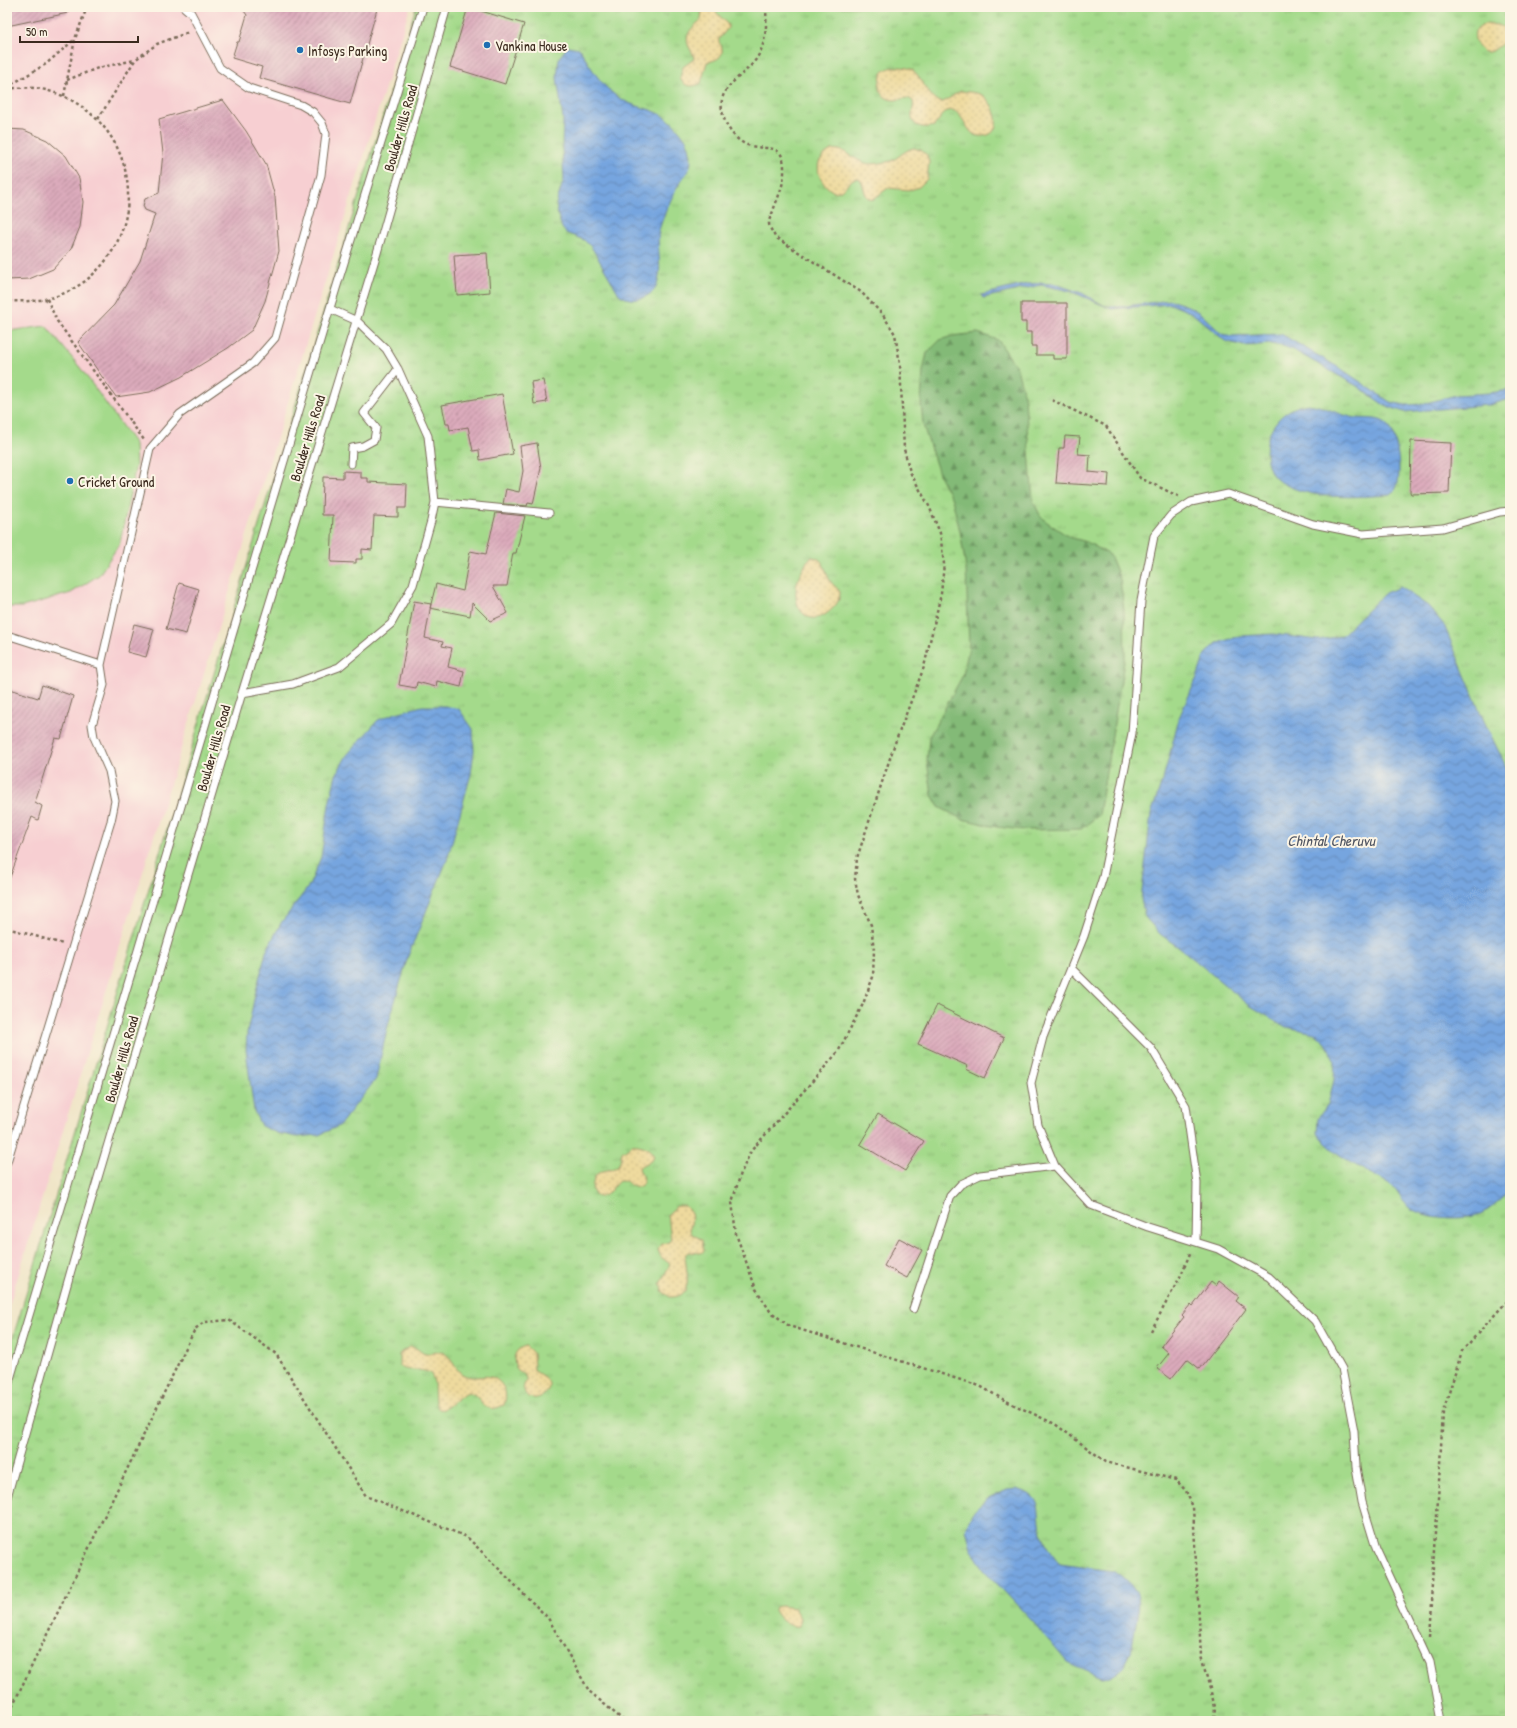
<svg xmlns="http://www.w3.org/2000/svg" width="1517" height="1728" font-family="'Patrick Hand',sans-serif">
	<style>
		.built { fill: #f7cfd2 }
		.grass { fill: url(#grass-tufts); stroke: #708254 }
		.forest { fill: url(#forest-firs); stroke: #5f724a }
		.sand { fill: url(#sand-dots); stroke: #94825e }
		.pitch { fill: #a4da8b; stroke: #708254 }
		.water { fill: url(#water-waves); stroke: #58687e }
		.building { fill: url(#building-hatch) }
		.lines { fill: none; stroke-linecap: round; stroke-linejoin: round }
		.service-casing { stroke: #7a6b59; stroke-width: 9 }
		.path { stroke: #7a6b59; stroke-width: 2.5; stroke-dasharray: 3 3; stroke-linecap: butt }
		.service { stroke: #fff; stroke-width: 7 }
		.poi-dot { fill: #1f6fb2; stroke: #fcf5e5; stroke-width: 1.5 }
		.labels { text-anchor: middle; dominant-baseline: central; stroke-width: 4; stroke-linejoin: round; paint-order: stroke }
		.poi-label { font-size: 14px; fill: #3b2a1e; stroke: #fcf5e5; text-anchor: start }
		.street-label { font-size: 14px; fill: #3b2a1e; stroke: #fcf5e5 }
		.water-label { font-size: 15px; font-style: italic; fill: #505562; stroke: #fcf5e5 }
	</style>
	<defs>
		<pattern id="grass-tufts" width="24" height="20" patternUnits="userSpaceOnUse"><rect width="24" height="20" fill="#a4da8b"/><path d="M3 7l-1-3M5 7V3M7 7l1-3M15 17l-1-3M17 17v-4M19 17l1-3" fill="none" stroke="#8ebb78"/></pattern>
		<pattern id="forest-firs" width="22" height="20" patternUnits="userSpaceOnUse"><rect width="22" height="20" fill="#83ba77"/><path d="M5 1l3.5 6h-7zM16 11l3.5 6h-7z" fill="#6c9761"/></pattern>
		<pattern id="sand-dots" width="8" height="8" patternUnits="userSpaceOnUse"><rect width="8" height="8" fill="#eeda9e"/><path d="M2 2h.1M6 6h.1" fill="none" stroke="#cdbb88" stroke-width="1.8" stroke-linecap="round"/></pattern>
		<pattern id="water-waves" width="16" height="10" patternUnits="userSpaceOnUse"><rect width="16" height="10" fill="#76a5df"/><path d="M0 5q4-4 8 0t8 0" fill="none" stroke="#6287b4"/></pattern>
		<pattern id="building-hatch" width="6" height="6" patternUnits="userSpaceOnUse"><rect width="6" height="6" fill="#dcabbc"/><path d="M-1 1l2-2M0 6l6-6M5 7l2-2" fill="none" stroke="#b48b98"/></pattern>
	</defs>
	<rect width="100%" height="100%" fill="#fcf5e5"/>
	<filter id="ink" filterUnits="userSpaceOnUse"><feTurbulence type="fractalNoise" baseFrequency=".025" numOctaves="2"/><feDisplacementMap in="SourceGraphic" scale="8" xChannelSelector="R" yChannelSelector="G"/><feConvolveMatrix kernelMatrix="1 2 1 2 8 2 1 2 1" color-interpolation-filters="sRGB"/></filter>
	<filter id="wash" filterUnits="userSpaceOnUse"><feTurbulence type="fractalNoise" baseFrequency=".012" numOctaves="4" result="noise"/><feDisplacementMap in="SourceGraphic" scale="16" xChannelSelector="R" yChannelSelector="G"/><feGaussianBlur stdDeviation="0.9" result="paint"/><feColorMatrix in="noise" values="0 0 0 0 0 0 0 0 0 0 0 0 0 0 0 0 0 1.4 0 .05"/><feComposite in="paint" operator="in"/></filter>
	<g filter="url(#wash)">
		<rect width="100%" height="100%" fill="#f0e5c7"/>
		<path class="built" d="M7,7H410L7,1312Z"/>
		<path class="grass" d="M416,7H1510V1721L7,1720V1357Z"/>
		<path class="forest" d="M978,333L998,340L1017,368L1025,400L1033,501L1040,515L1047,522L1069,537L1087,542L1110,555L1120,579L1124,611L1125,656L1099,815L1081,829L1025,830L997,827L962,819L939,807L932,795L927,761L929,737L963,675L969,647L966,568L960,531L952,499L940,477L923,425L921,401L923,371L927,353L940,340L952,336Z"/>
		<path class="sand" d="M702,7H717L716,12L728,25V28L719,39C718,43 721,44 722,48C724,58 714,61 707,62L701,83C693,88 684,87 680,78L683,67L694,59C694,54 691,51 689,47C683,34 693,27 701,20Z
			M1484,24L1498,25L1510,30V39C1500,42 1488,62 1478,46C1475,40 1474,38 1475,31Z
			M893,67C899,67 906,67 911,69C922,75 930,104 943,102C949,100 955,93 961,91C968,92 976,92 982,95C995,103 1006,134 983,136C966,138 967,117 953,110L946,111L934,126C924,129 910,127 912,113C913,108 914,106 913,101C904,93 896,106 884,96C877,90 879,84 881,76C883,70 887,69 893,67Z
			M914,148L921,150L927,155L929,162L927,179L919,187L910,190L888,188L872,200L866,196L862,182L859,178L853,179L841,191L834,192C823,185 816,176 819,162C835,136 849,158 865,163C871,165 881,163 887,162C898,160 903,150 914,148Z
			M813,557C825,559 825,571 829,579C832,585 837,587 840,592C840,599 837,604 833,608C806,636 785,600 802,571C806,565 806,559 813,557Z
			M632,1145C641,1144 651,1148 654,1157C651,1164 643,1162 639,1168L643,1179V1184L638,1187L630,1185L626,1181H619C611,1187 610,1198 596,1196L592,1190C595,1166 601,1174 617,1167L620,1161L622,1152Z
			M677,1206H685C694,1214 692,1219 690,1230L692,1234L702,1240L704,1251L701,1253L688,1252L685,1255C685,1268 696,1298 670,1297L663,1292L660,1284L670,1264L661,1257L658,1250L660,1245L669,1242L671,1239L668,1214Z
			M526,1346L533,1353L534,1370C538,1374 544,1376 547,1380C557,1393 528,1408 524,1390C522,1385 527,1383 526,1378C524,1374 520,1372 517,1369C511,1359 515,1348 526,1346Z
			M409,1347C417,1346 419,1352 425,1354C430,1355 435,1351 441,1352C451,1354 454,1369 462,1374C477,1383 489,1368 502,1385C507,1392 506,1398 504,1405C480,1417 483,1394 468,1392C459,1396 454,1402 447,1407C432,1418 435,1389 434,1383C434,1380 432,1377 431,1374C417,1364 394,1379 400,1353Z
			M780,1606L794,1608L800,1618L799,1626C790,1628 778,1619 774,1610L775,1607Z"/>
		<path class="pitch" d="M46,326L82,370L135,444L136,465L120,543L99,575L71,593L22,607H7L8,331Z"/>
		<path class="water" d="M568,46L579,48C589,64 599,83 615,95C637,112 658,104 678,129C682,134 686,138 688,144C690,149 691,156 691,162C690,171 682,178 678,186C671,199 664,214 660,227C653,248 672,288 642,298C634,301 625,299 619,294L592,248L584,240L566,233L562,228L558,216L556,204L564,179L562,149L563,119L557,78L559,58Z
			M1040,283L1055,284L1082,293L1105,306L1119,307L1170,300L1188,306L1200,313L1222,334L1231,336L1281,334L1343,370L1390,402L1406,405L1422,404L1456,395L1489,393L1510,390V399L1489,405L1404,412L1384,405L1357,386L1295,351L1283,346L1271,344L1244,346L1225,341L1192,313L1170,304L1112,309L1070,291L1041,285L983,298L981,295L1027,284Z
			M1308,404C1325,406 1339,415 1356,418C1365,419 1378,417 1386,423C1397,431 1403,475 1396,488C1395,491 1392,493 1390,495C1355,497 1310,501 1279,481C1272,477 1269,469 1267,461C1262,433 1280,408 1308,404Z
			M1400,587L1428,606L1444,625L1484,721L1510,775V1191C1502,1198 1493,1206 1484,1212C1467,1222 1423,1219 1408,1206C1400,1200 1397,1188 1388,1183C1361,1168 1337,1158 1317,1133L1318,1118L1328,1104L1334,1080L1335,1061L1326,1043L1315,1033L1286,1027L1249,1005L1185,952L1160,934L1145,917L1141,899L1151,814L1164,776L1179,718L1198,675L1205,654L1217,643L1241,636L1273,634L1318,640L1341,636L1385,593Z
			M422,706H445L459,709L473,729L474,751L471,774L447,860L408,956L387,1029L376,1079L339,1126L319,1135L297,1137L277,1133L261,1126L254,1111L246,1050L247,1033L255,995L266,952L281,923L309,886L315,872L321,857L329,804L336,775L347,755L378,720L396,713Z
			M1017,1489C1045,1497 1036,1510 1042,1532C1045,1545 1051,1555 1060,1564L1113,1571L1130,1584L1137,1594L1139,1604L1131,1653L1124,1666L1110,1676L1101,1677L1067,1662L1033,1622L984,1570L971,1548L966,1529L972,1513L986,1500L1007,1490Z"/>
		<g id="blocks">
			<path class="building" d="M7,7H68V13L7,26Z
				M241,7H369L377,9L350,104L259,78L262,67L232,58L237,42H239L247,15Z
				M468,7L524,24L505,84L450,67Z
				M223,100L246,131L266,164L275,197L279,251L265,301L252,330L228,348L181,377L150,392L116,397L78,342L114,305L140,261L155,214L145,210L143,206L145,199L159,193L163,153L159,119Z
				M7,129L24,130L47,140L66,156L79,178L83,202L80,227L71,249L53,269L29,279L7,280Z
				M487,253L490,292L457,295L454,255Z
				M1021,303H1067V359H1053V355H1036V346H1031V332H1026V322H1021Z
				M543,380L547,402L534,404L531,382Z
				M502,394L513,454L480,460L479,450L473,451L468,427L450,430L449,424H446L442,405Z
				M1065,436L1080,437L1078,454L1090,455L1089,472L1109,474L1108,486L1056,483L1059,448H1064Z
				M1411,441L1451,443L1449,493L1411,494L1410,492Z
				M537,443L541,468L533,504L528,503L527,506L503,504L506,489L519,492L523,471L520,446Z
				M343,471L361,472V478H368V482L407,484L406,508H398V517L374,516L372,550L362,549V559H356V563L331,562L333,515H322L323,477L343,478Z
				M496,513L525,516L516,553H513L507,586H493L508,613L490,621L472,603L470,616L430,608L436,584L463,591L470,551L486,554Z
				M179,583L199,589L186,634L166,629Z
				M414,601L431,604L425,638L443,642L442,646L452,648L448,667L464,671L461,687L437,681L436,687L417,682L416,688L399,685Z
				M134,624L154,629L146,657L127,652Z
				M42,685L73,696L72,700L61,739L55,738L35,802L42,806L38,820L32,817L9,880H7V688L38,698Z
				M937,1005L1004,1038L985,1078L966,1069L968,1066L918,1044Z
				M878,1114L924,1141L905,1171L860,1144Z
				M899,1238L922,1250L907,1278L884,1266Z
				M1219,1281L1239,1297L1236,1301L1246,1309L1200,1369L1187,1359L1171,1379L1157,1368L1169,1353L1161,1346L1184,1317L1182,1315L1191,1304L1193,1306L1211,1282L1216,1286Z"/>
		</g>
	</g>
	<g filter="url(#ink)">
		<use href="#blocks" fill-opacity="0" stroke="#7a6b59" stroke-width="1"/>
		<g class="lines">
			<defs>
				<path id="service" d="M351,464L352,448L363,446L374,440L376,428L364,413L398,369
					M435,502L549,513
					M7,635L101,665
					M242,693L293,684L339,667L391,624L413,585L431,521L435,502L428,436L398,369L386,349L357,321L330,309
					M1071,968L1151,1048L1186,1106L1197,1183L1196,1242
					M7,1162L111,821L115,801L109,771L94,737L92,725L104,685L101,665L150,449L180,414L253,363L275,338L321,175L326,134L322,123L313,112L301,105L249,88L220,68L191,13L184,7
					M913,1309L950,1196L961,1184L980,1175L1055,1166
					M7,1389L322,334L423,7
					M7,1497L83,1228L242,693L377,253L447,7
					M1440,1721L1429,1662L1376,1548L1362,1502L1356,1467L1354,1431L1342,1369L1315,1321L1269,1277L1218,1249L1148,1227L1091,1205L1055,1166L1038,1125L1031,1083L1043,1037L1084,936L1103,877L1132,733L1141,601L1154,536L1171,515L1191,502L1228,494L1313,524L1363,534L1443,528L1500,512L1510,511"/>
			</defs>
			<use href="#service" class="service-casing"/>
			<path class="path" d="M766,7C767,26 766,47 754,62C741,78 718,87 722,110C724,125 736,143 751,146C767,150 783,143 784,167C785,182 779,195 774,208C773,213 769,218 769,223C769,228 773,232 775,237L861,292L883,315L895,334L900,364L904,449L910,472L929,506L940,533L944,564L941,594L924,667L895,743L857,858L855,879L858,895L871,925L874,950L873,977L863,1004L838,1052L751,1151L741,1173L732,1202L736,1234L756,1289L770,1311L789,1326L980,1386L1006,1401L1055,1424L1106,1462L1176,1480L1186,1491L1193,1507L1201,1656L1215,1707L1214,1721
				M67,80L98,68L135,60
				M7,87L46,64L75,39
				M7,89C16,88 26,87 34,88C54,90 74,100 89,112C150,163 137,258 67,292C48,301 27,302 7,301
				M64,96L75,39L87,7
				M98,119L135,60L157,44L189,32
				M47,299L57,321L144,440
				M1052,400L1106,426L1140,478L1180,497
				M7,928L63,944
				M1151,1331L1181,1275L1191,1251
				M1430,1637L1443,1412L1462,1351L1510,1298
				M7,1717L195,1329L204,1322L229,1320L276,1354L366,1496L467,1537L548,1618L589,1691L624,1721"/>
			<use href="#service" class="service"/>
		</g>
	</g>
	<g class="poi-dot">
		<circle cx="487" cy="45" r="4"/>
		<circle cx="300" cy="50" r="4"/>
		<circle cx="70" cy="481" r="4"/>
	</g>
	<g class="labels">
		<g class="poi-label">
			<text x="495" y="45">Vankina House</text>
			<text x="308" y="50">Infosys Parking</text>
			<text x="78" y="481">Cricket Ground</text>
		</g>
		<g class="street-label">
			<text transform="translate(400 128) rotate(-74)">Boulder Hills Road</text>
			<text transform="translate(307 438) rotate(-73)">Boulder Hills Road</text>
			<text transform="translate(213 748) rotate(-74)">Boulder Hills Road</text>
			<text transform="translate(121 1059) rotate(-74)">Boulder Hills Road</text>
		</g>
		<g class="water-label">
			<text x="1331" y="840">Chintal Cheruvu</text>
		</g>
	</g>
	<rect width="1517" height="1728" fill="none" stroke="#fcf5e5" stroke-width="24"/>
	<path d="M20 36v6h118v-6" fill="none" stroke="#3b2a1e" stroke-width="2"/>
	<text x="26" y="36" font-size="12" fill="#3b2a1e" stroke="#fcf5e5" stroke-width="3" paint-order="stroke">50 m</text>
</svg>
